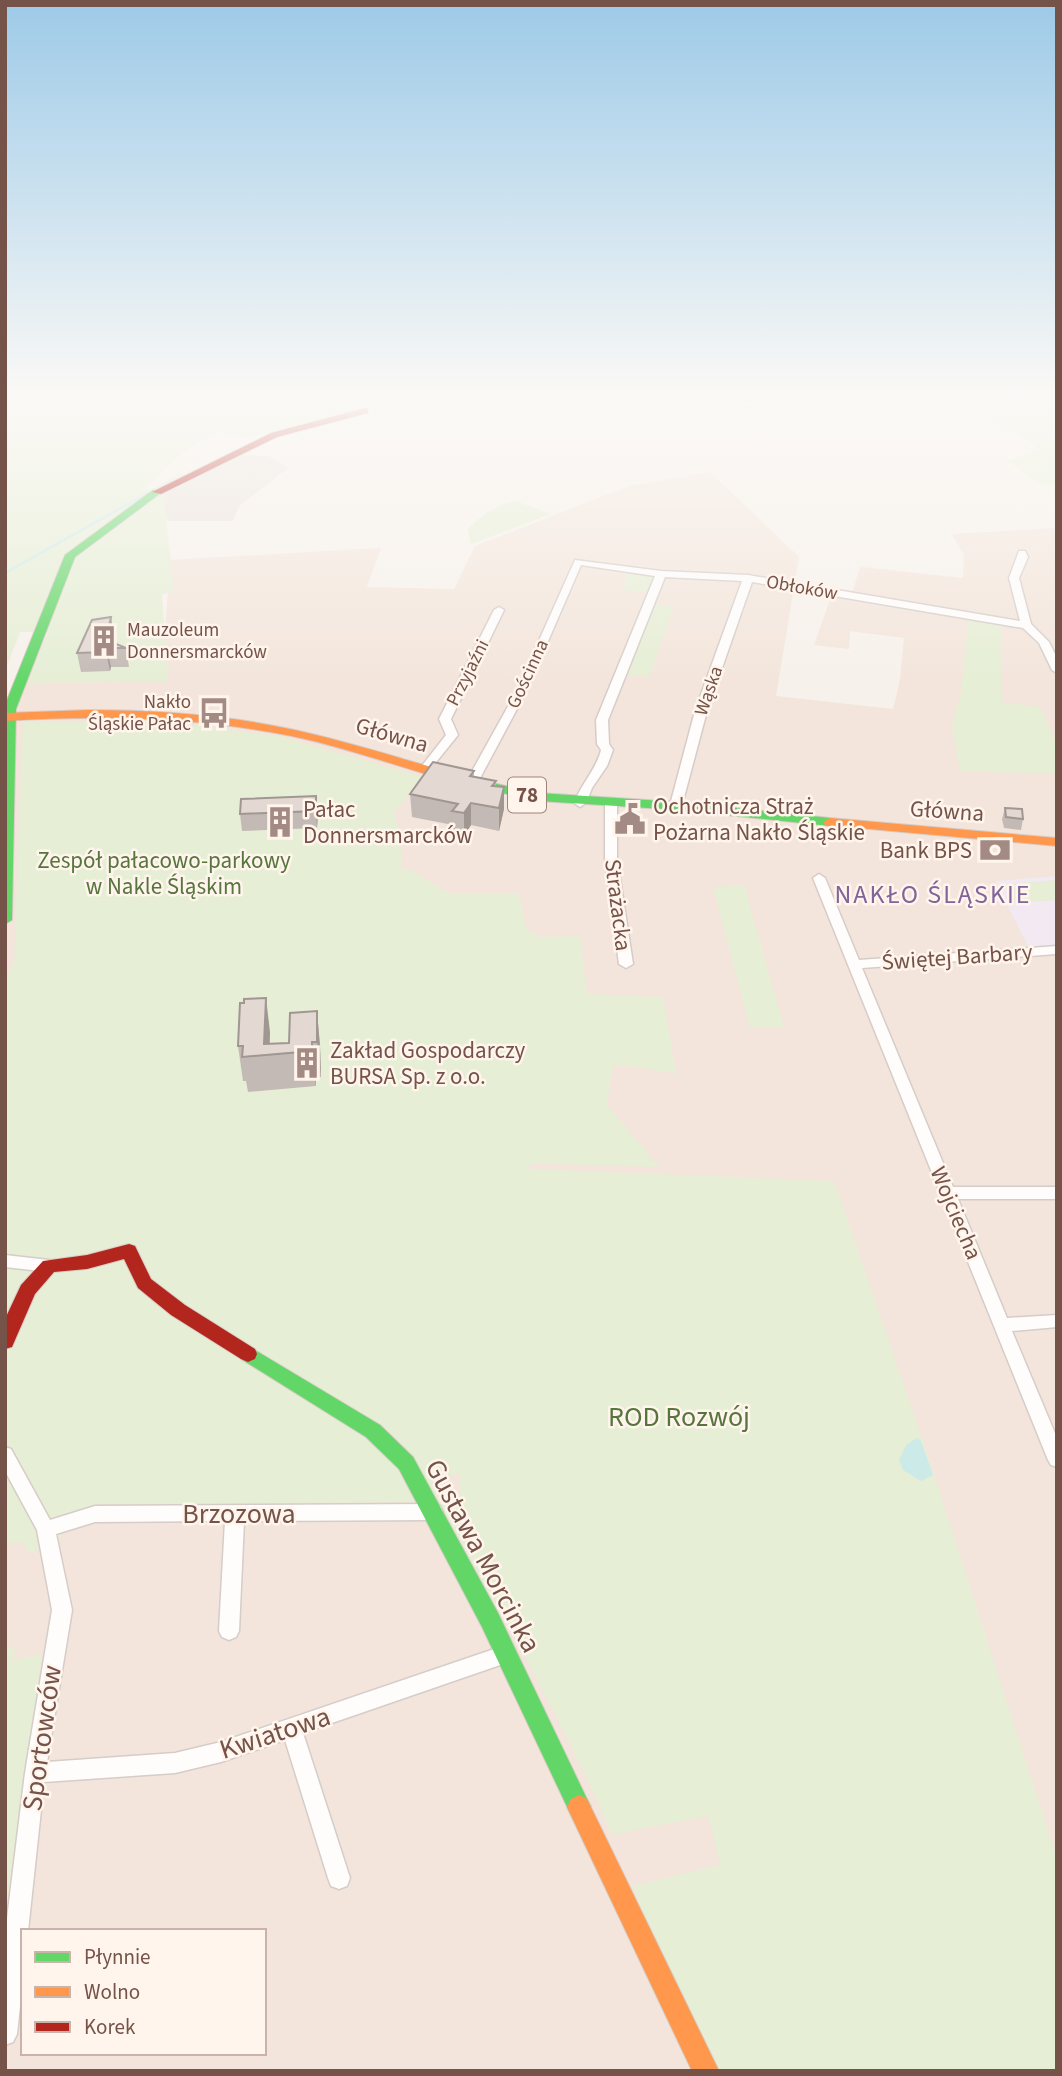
<svg xmlns="http://www.w3.org/2000/svg" width="1062" height="2076" font-family="'Source Sans 3',sans-serif">
	<style>
		.residential { fill: #f3e5db; fill-rule: evenodd }
		.industrial { fill: #eae1db }
		.education { fill: #f2e9f3 }
		.green { fill: #e6eed5; fill-rule: evenodd }
		.water { fill: #cceae8 }
		.lines { fill: none; stroke-linecap: round; stroke-linejoin: round }
		.stream { stroke: #cceae8; stroke-width: 2.5 }
		.street-casing { stroke: #d6ccc8; stroke-width: 3 }
		.fast-casing { stroke: #d7ccc7; stroke-width: 2 }
		.slow-casing { stroke: #d7ccc7; stroke-width: 2 }
		.jam-casing { stroke: #d7ccc7; stroke-width: 2 }
		.street { fill: #fefdfc; fill-rule: evenodd }
		.fast { fill: #63d668; fill-rule: evenodd }
		.slow { fill: #ff974d; fill-rule: evenodd }
		.jam { fill: #b3261e; fill-rule: evenodd }
		.wall { fill: #c4bab5 }
		.shaded-wall { fill: #a09793 }
		.building { fill: #e4d8d2; stroke: #a09793; stroke-width: 2 }
		.labels { text-anchor: middle; dominant-baseline: central; stroke-width: 5; stroke-linejoin: round; paint-order: stroke }
		.far-street-label { font-size: 19px; fill: #765349; stroke: #fff5ec }
		.far-poi-label { font-size: 19px; fill: #765349; stroke: #fff5ec; text-anchor: start }
		.shield { fill: #fff5ec; stroke: #9f847a; stroke-width: 2 }
		.shield-label { font-size: 21px; font-weight: bold; fill: #765349 }
		.street-label { font-size: 23px; fill: #765349; stroke: #fff5ec }
		.poi-label { font-size: 23px; fill: #765349; stroke: #fff5ec; text-anchor: start }
		.park-label { font-size: 23px; fill: #57763e; stroke: #fff5ec }
		.quarter-label { font-size: 26px; letter-spacing: 2px; fill: #80659a; stroke: #fff5ec }
		.near-park-label { font-size: 28px; fill: #57763e; stroke: #fff5ec }
		.near-street-label { font-size: 28px; fill: #765349; stroke: #fff5ec }
	</style>
	<rect width="100%" height="100%" fill="#f7f1eb"/>
	<path class="residential" d="M710,472L799,557L776,696L893,709L900,680L904,638L850,631L849,649L814,645L832,594L851,597L860,567L963,578L964,555L952,534L1057,528V2071H5L7,720L48,632H165L170,560L381,548L367,587L454,589L475,546L629,486ZM23,1931H264V2053H23Z"/>
	<path class="industrial" d="M241,455L269,456L288,468L239,506L233,521H168L158,495Z"/>
	<path class="education" d="M1057,876V948L1030,950L995,881Z"/>
	<path class="green" d="M5,394H388L396,403L246,438L216,431L175,459L145,488L151,490L179,473L191,476L157,493L164,499L174,592L162,594L168,681L28,683L48,632H20L5,671Z
		M927,394H1057V484L1043,485L1007,461L1031,453L1036,446L1015,432L995,426L994,418L980,408L963,409L973,420L958,421Z
		M516,501L551,514L471,544L468,529C483,514 495,505 516,501Z
		M628,573L656,576L648,592L623,590Z
		M654,604L674,606L649,677L626,674Z
		M968,619L1001,624V702L1041,707L1057,746V774L960,771L952,725L961,693Z
		M148,721L160,722L159,726L180,727L181,724L278,736L423,777L394,813L400,835L402,869H409L449,893L519,894L526,929L540,937L580,936L587,994L663,997L676,1073C653,1072 636,1063 612,1067L607,1105L659,1167L529,1163V1169L834,1181L929,1459L1057,1859V2071H708L632,1886L720,1865L709,1816L612,1834C563,1719 499,1610 438,1502L96,1504L69,1514L59,1541L29,1553L22,1542L5,1543V981L14,963L23,722ZM459,1473L461,1499L438,1502L436,1479Z
		M1057,880V900L1015,903L1004,884Z
		M744,885L784,1027L750,1028L713,887Z
		M5,1643L17,1651L9,1661L42,1654L5,1964Z"/>
	<path class="water" d="M917,1438L921,1441L933,1475L921,1481L903,1470L899,1460L907,1444Z"/>
	<g class="lines">
		<path class="stream" d="M5,573L146,494"/>
		<defs>
			<path id="street" d="M812,394H823L811,400L733,408L729,406L733,404Z
				M1019,551H1025L1028,557L1019,578L1031,624L1049,642L1057,658V673L1052,670L1039,643L1023,628L752,582L707,711L682,805L676,809L670,805L695,711L742,581L665,577L608,720L609,744L613,750L607,766L592,788L586,803L580,807L574,803C581,784 596,770 601,750L597,744L596,720L655,576L581,565L526,692L478,782L472,785L466,782L516,692L575,560L661,571L748,575L1020,621L1009,578Z
				M499,607L504,610L451,719L458,735L429,771H421V767L446,735L439,719L494,610Z
				M611,800L617,804V859L633,964L626,968L619,964L605,859V804Z
				M819,874L825,878L859,960L1057,946V954L862,968L953,1187H1057V1199H958L1007,1318L1057,1315V1327L1012,1331L1057,1438V1467L1051,1465L1048,1460L813,878Z
				M5,1255L49,1260L55,1262L57,1266L55,1270L49,1272L5,1267Z
				M5,1447L11,1449L50,1520L95,1506L434,1504L440,1506L443,1512L440,1518L434,1520L244,1521L239,1631L236,1637L229,1640L222,1637L219,1631L225,1521L95,1522L56,1534L72,1610L47,1762L175,1753L221,1742L506,1645L513,1648L516,1654L513,1660L506,1663L303,1733L350,1878L347,1886L339,1889L331,1886L328,1878L285,1740L221,1762L175,1773L44,1782L28,1931H23V1978L17,2034L13,2042L5,2045V1935L25,1773L52,1610L37,1530L5,1471Z"/>
			<path id="fast" d="M153,490L162,492L75,557L16,709L12,920L5,924V705L65,555Z
				M465,777L539,793L679,802L830,818L837,822L830,826L679,810L539,801L460,784V778Z
				M248,1346L380,1425L413,1457L498,1613L587,1799L591,1807L587,1815L579,1819L571,1815L482,1627L399,1469L366,1437L241,1359L239,1354L241,1349Z"/>
			<path id="slow" d="M88,710C157,710 227,715 295,730C354,743 411,762 470,778L472,781L465,785C406,770 350,748 291,736C196,717 101,715 5,721V713Z
				M830,818L1057,838V846L825,825L823,822Z
				M579,1795L587,1799L719,2071H692L567,1807L571,1799Z"/>
			<path id="jam" d="M365,408L368,409V413L277,437L161,494L152,492L271,433Z
				M129,1244L135,1246L151,1279L185,1305L255,1349L257,1354L255,1359L248,1362L241,1359L171,1315L138,1288L124,1259L87,1269L54,1272L35,1294L12,1347L5,1349V1319L21,1285L43,1261L87,1255Z"/>
		</defs>
		<use href="#street" class="street-casing"/>
		<use href="#fast" class="fast-casing"/>
		<use href="#slow" class="slow-casing"/>
		<use href="#jam" class="jam-casing"/>
		<use href="#street" class="street"/>
		<use href="#fast" class="fast"/>
		<use href="#slow" class="slow"/>
		<use href="#jam" class="jam"/>
	</g>
	<path class="wall" d="M114,636L113,643L126,648L129,667H111L110,671L81,672L77,653Z
		M474,771V777L496,781V786L504,809L499,831L471,825L464,836L453,833V825L412,817L410,794Z
		M316,796L318,813L317,828L242,831L240,814Z
		M1005,808L1023,819L1021,830L1004,828L1002,819Z
		M317,1011L320,1046L321,1077L316,1078V1086L248,1092L246,1081H243L238,1046L270,1032V1044L289,1043Z"/>
	<path class="shaded-wall" d="M111,617L114,636L111,648L106,640Z
		M107,648L111,667L110,671L106,652Z
		M504,787V809L499,831V808Z
		M316,796L318,813L317,828L316,811Z
		M471,803V825L464,836V813Z
		M266,998L270,1032L269,1054L264,1044Z
		M317,1011L320,1046L321,1077L317,1042Z
		M312,1042L316,1078V1086L312,1051Z"/>
	<path class="building" d="M111,617L106,640L126,648H107L106,652L77,653L92,620Z
		M433,762L474,771L470,776L496,781L492,786L504,787L499,808L471,803L464,813L452,811L458,804L410,794Z
		M316,796V811L240,814L241,799Z
		M1005,808L1022,809L1023,819L1006,817Z
		M266,998L264,1044L289,1043L290,1013L317,1011V1042H312V1051L242,1057L243,1046H238L240,1003H244V999Z"/>
	<linearGradient id="sky" x2="0" y2="1"><stop stop-color="#9dcae8"/><stop offset="0.58" stop-color="#fbf9f6"/><stop offset="1" stop-color="#fbf9f6" stop-opacity="0"/></linearGradient>
	<rect width="1062" height="685" fill="url(#sky)"/>
	<defs>
		<symbol id="building-bare" viewBox="-9 -9 18 18"><path d="M-4-6H4V6H1V3H-1V6H-4ZM-2.5-4.3h1.7v1.8h-1.7ZM.8-4.3h1.7v1.8H.8ZM-2.5-1h1.7V.8h-1.7ZM.8-1h1.7V.8H.8Z" fill="#a38a82" stroke="#fff5ec" stroke-width="2.5" paint-order="stroke"/></symbol>
		<symbol id="bus-bare" viewBox="-9 -9 18 18"><path d="M-5-6H5V4H4V6H2V4H-2V6H-4V4H-5ZM-3.5-4V0h7V-4ZM-3.5 1.2v1.5H-2V1.2ZM2 1.2v1.5H3.5V1.2Z" fill="#a38a82" stroke="#fff5ec" stroke-width="2.5" paint-order="stroke"/></symbol>
		<symbol id="civic-bare" viewBox="-9 -9 18 18"><path d="M-.6-6.5H3V-4.5H.6V-3L4-1V1h2V6H-6V1h2V-1L-.6-3ZM-1.2 2.5V6h2.4V2.5Z" fill="#a38a82" stroke="#fff5ec" stroke-width="2.5" paint-order="stroke"/></symbol>
		<symbol id="bank-bare" viewBox="-9 -9 18 18"><path d="M-6-4H6V4H-6ZM0-2.3a2.3 2.3 0 1 0 0 4.6a2.3 2.3 0 1 0 0-4.6Z" fill="#a38a82" stroke="#fff5ec" stroke-width="2.5" paint-order="stroke"/></symbol>
	</defs>
	<g fill-rule="evenodd">
		<use href="#building-bare" x="82" y="619" width="44" height="44"/>
		<use href="#bus-bare" x="192" y="691" width="44" height="44"/>
		<use href="#civic-bare" x="608" y="797" width="44" height="44"/>
		<use href="#building-bare" x="258" y="800" width="44" height="44"/>
		<use href="#bank-bare" x="973" y="828" width="44" height="44"/>
		<use href="#building-bare" x="285" y="1041" width="44" height="44"/>
	</g>
	<g class="labels">
		<g class="far-street-label">
			<text transform="translate(802 588) rotate(10)">Obłoków</text>
			<text transform="translate(468 673) rotate(-63)">Przyjaźni</text>
			<text transform="translate(528 674) rotate(-65)">Gościnna</text>
			<text transform="translate(709 691) rotate(-71)">Wąska</text>
		</g>
		<g class="far-poi-label">
			<text x="127" y="630">Mauzoleum<tspan x="127" dy="22">Donnersmarcków</tspan></text>
			<text x="191" y="702" text-anchor="end">Nakło<tspan x="191" dy="22">Śląskie Pałac</tspan></text>
		</g>
		<rect class="shield" x="508" y="777.5" width="38" height="35" rx="5"/>
		<g class="shield-label">
			<text x="527" y="795">78</text>
		</g>
		<g class="street-label">
			<text transform="translate(392 735) rotate(16)">Główna</text>
			<text transform="translate(947 811) rotate(4)">Główna</text>
			<text transform="translate(618 905) rotate(83)">Strażacka</text>
			<text transform="translate(957 957) rotate(-4)">Świętej Barbary</text>
			<text transform="translate(956 1213) rotate(67)">Wojciecha</text>
		</g>
		<g class="poi-label">
			<text x="653" y="806">Ochotnicza Straż<tspan x="653" dy="26">Pożarna Nakło Śląskie</tspan></text>
			<text x="303" y="809">Pałac<tspan x="303" dy="26">Donnersmarcków</tspan></text>
			<text x="972" y="850" text-anchor="end">Bank BPS</text>
			<text x="330" y="1050">Zakład Gospodarczy<tspan x="330" dy="26">BURSA Sp. z o.o.</tspan></text>
		</g>
		<g class="park-label">
			<text x="164" y="860">Zespół pałacowo-parkowy<tspan x="164" dy="26">w Nakle Śląskim</tspan></text>
		</g>
		<g class="quarter-label">
			<text x="933" y="894">NAKŁO ŚLĄSKIE</text>
		</g>
		<g class="near-park-label">
			<text x="679" y="1417">ROD Rozwój</text>
		</g>
		<g class="near-street-label">
			<text x="239" y="1514">Brzozowa</text>
			<text transform="translate(483 1556) rotate(62)">Gustawa Morcinka</text>
			<text transform="translate(275 1733) rotate(-18)">Kwiatowa</text>
			<text transform="translate(42 1738) rotate(-82)">Sportowców</text>
		</g>
	</g>
	<rect width="1062" height="2076" fill="none" stroke="#765349" stroke-width="14"/>
	<rect x="21" y="1929" width="245" height="126" fill="#fff5ec" stroke="#c8b4ab" stroke-width="2"/>
	<rect x="35" y="1952" width="35" height="10" fill="#63d668" stroke="#c8b4ab" stroke-width="2"/>
	<text x="84" y="1964" font-size="21" fill="#765349">Płynnie</text>
	<rect x="35" y="1987" width="35" height="10" fill="#ff974d" stroke="#c8b4ab" stroke-width="2"/>
	<text x="84" y="1999" font-size="21" fill="#765349">Wolno</text>
	<rect x="35" y="2022" width="35" height="10" fill="#b3261e" stroke="#c8b4ab" stroke-width="2"/>
	<text x="84" y="2034" font-size="21" fill="#765349">Korek</text>
</svg>
